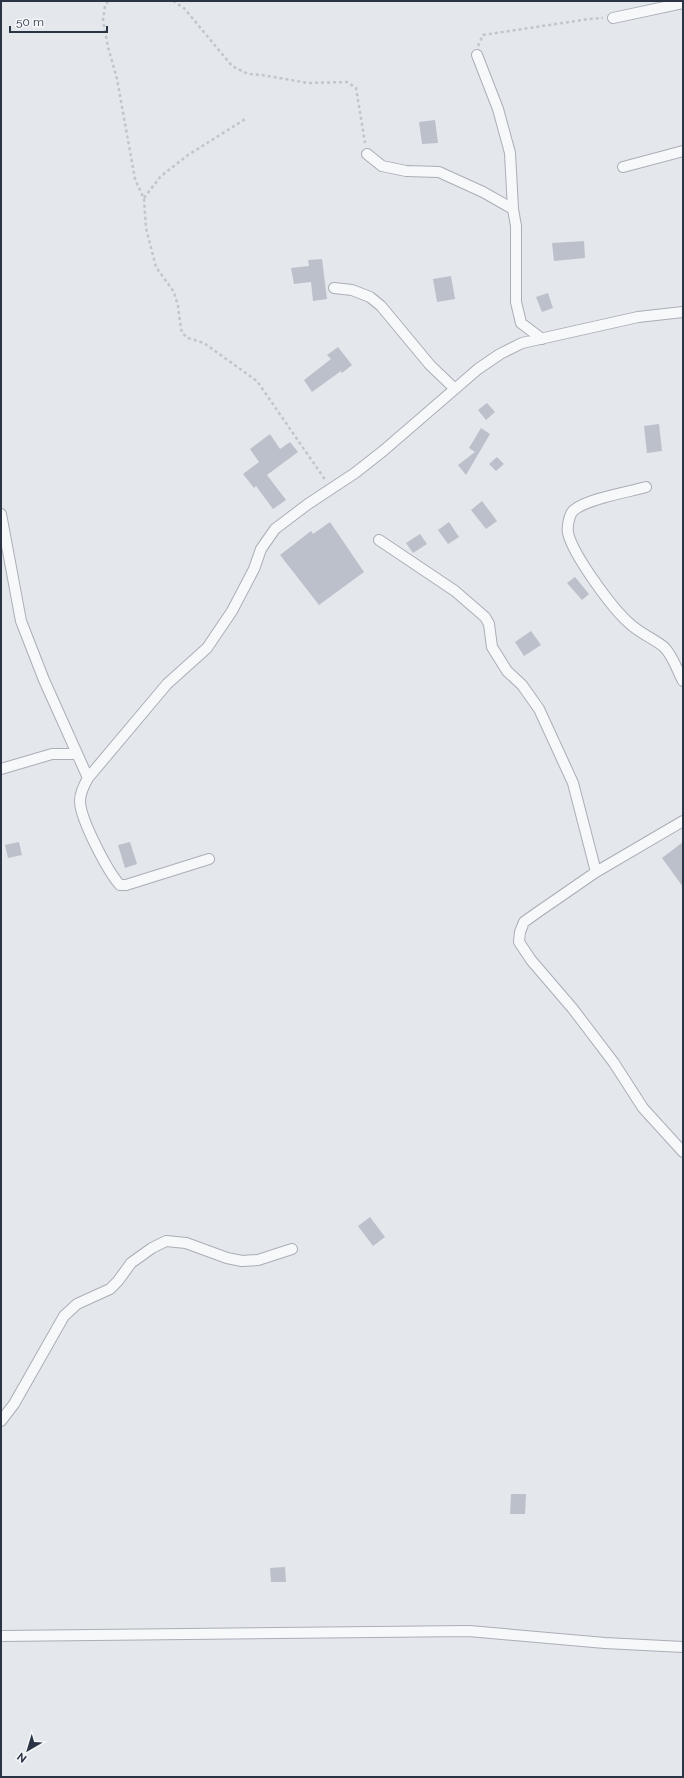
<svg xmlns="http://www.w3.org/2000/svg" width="684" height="1778" font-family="Raleway,sans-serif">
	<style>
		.building { fill: #bbc0ca }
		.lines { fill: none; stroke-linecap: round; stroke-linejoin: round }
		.minor-casing { stroke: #a9aeb7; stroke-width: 12 }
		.path { stroke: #c2c5cb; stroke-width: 2.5; stroke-dasharray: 3 3; stroke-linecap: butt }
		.minor { stroke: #f7f8fa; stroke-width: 10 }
	</style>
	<rect width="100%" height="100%" fill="#e4e7ec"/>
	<path class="building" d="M435,120L438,143L422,144L419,122Z
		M584,241L585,258L554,261L552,243Z
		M322,259L327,299L313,301L311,282L294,284L291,268L309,266L308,260Z
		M451,276L455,299L437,302L433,279Z
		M548,293L553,308L542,312L536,297Z
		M338,347L352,365L342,373L341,371L312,392L304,380L331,359L327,355Z
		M487,403L495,412L486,420L478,410Z
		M659,424L662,451L647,453L644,426Z
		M481,428L490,434L466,475L458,465L475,452L469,448Z
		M270,434L280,449L290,442L298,452L267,475L286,500L273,509L256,486L254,488L243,474L259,462L250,449Z
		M497,457L504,464L496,471L489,464Z
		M482,501L497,521L486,529L471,510Z
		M330,522L364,572L319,605L280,555L311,531L313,534Z
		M449,522L459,537L448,544L438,530Z
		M420,534L427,544L413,553L406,543Z
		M575,577L589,594L582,600L567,583Z
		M531,631L541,645L524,656L515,642Z
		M19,842L22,855L8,858L5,845Z
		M130,842L137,864L125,868L118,845Z
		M683,842V887L662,858Z
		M370,1217L385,1237L373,1246L358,1226Z
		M511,1494H526L525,1514H510Z
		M285,1567L286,1582H271L270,1568Z"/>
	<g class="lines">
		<defs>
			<path id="minor" d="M613,18L683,3
				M477,55L498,109L510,153L513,209
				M367,154L382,166L406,171L439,172L483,192L513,209L516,226V302L521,323L542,339
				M623,167L683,151
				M334,288L352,290L370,297L381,306L430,365L455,389
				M646,487C628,492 587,499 574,510C569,514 567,527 568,533C573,555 612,608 629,623C639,633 653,638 664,647C673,656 677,670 683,681
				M1,514L21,621L44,680L88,778
				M379,540L455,591L485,617L489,624L492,647L507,671L522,685L539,709L573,783L596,872
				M1,769L52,754H76
				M683,821L596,872L538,912L524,922L520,932L519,942L531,960L573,1009L614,1063L643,1108L683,1152
				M209,859L126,885H120C108,872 80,819 80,801C80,793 84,785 88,778L167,684L207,648L232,611L254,569L261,549L275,529L308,504L355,473L383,451L478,369L500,354L522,343L638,317L683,312
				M1,1421L14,1404L64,1316L77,1304L110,1289L118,1281L131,1263L152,1248L166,1241L186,1243L227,1258L242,1261L258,1260L292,1249
				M1,1636L469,1631L605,1643L683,1647"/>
		</defs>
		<use href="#minor" class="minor-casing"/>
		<path class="path" d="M108,1L105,6L103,20L108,47L117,79L135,179L144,199L146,228L156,267L174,292L178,306L180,322L182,333L188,338L204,343L257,381L326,481
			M173,1L184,8L232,66L248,74L262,75L308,83L347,82L356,88L365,143
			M478,46L483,35L589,19L603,18
			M144,198L161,176L188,155L247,118"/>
		<use href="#minor" class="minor"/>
	</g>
	<rect width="684" height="1778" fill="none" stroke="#2b3445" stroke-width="4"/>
	<g transform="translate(28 1750) rotate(218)" stroke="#f4f6f9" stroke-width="3" paint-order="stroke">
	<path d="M0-3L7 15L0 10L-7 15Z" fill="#2b3445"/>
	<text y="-6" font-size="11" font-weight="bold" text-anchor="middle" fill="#2b3445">N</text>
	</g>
	<path d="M10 26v6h97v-6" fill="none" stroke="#2b3445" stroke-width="2"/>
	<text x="16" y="26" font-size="12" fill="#2b3445" stroke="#f4f6f9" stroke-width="3" paint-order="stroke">50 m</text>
</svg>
